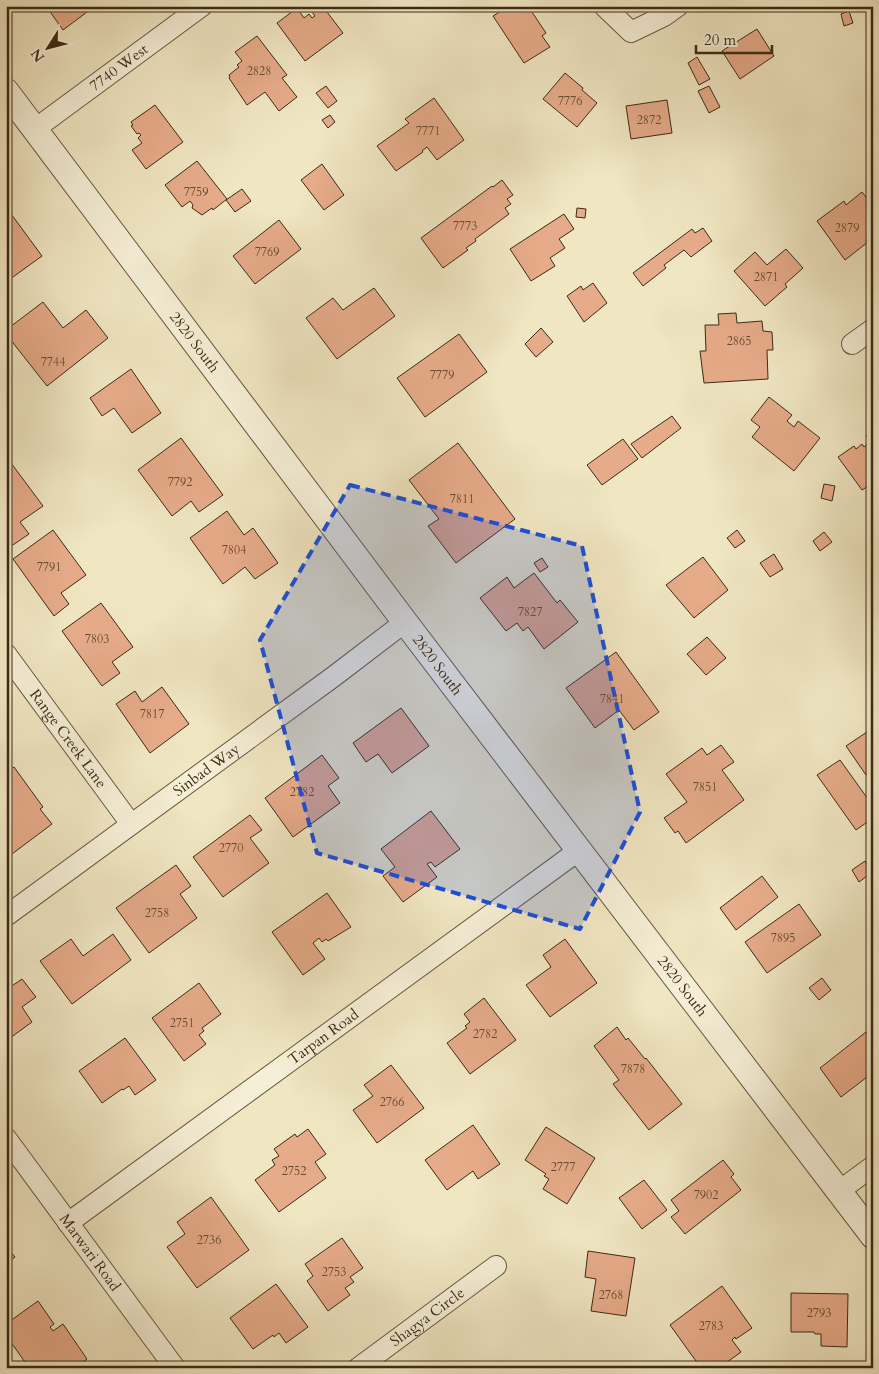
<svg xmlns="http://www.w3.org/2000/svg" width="879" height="1374" font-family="Cardo,serif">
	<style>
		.building { fill: #e6ab89; stroke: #3c2a14 }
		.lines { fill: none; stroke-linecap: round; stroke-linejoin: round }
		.minor-casing { stroke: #695940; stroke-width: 22 }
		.tertiary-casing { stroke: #695940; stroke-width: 27 }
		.minor { stroke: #f5efd7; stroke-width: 20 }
		.tertiary { stroke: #f5efd7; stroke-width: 25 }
		.marked { fill: #1d4ed8; fill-opacity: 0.2; stroke: #1d4ed8; stroke-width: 4; stroke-dasharray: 10 6; stroke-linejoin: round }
		.labels { text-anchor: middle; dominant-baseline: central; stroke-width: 4; stroke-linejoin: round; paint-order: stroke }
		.number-label { font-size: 12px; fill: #664a31 }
		.street-label { font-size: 15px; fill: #3c2a14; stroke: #f5efd7 }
	</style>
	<rect width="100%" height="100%" fill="#f0e6c2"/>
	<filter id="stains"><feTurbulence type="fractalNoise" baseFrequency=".004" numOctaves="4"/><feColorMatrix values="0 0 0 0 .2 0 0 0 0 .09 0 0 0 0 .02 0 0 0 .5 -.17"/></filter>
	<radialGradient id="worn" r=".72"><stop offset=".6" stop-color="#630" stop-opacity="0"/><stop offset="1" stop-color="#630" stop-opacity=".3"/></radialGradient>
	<path class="building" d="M46,6H95L63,30Z
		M320,6L322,9L324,8L343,33L305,61L277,23L297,8L304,18L309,14L312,18L315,16L312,12Z
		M509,6H528L546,33L542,36L550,47L524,63L493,16Z
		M849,11L853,23L844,26L841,14Z
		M757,29L774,56L740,79L722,51Z
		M257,36L287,75L282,78L297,97L279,111L265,92L247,105L229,78L230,77L229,75L239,67L237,65L242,61L235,52Z
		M697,57L710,79L699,85L688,63Z
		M565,73L583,88L582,90L597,103L577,127L543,99Z
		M326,86L337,101L328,108L316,93Z
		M709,86L720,107L709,113L698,91Z
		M434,98L464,140L437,160L427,147L422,151L423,152L396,171L377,146L409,123L405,119Z
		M667,100L672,133L631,139L626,106Z
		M155,105L183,142L146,169L132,150L142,143L138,138L141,135L139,133L137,134L131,126L133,125L131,122Z
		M330,115L335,122L328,128L322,120Z
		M197,161L227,199L213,210L212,208L202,215L192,208L193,205L190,201L182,207L165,185Z
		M322,164L344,195L324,210L301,180Z
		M502,180L513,195L507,199L511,204L505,208L509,214L475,239L476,241L466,248L468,250L443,268L421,238L492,186L493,187Z
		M242,189L251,201L235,212L226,200Z
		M862,192L873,206V235L866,240L868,242L845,260L817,221L844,201L846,205Z
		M6,207L42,256L6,282Z
		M577,208L586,209L585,218L576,217Z
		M564,214L574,229L559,239L565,248L550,258L555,266L531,281L510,249Z
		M279,220L301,249L255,284L233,256Z
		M703,228L712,241L691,257L684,250L664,265L666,268L643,286L633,273L692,229L695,233Z
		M786,249L803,268L785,284L787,287L765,306L734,271L755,252L767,265Z
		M593,283L607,303L584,322L567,296L581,286L583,290Z
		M374,288L395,316L337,359L306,318L333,298L343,310Z
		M43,302L63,328L86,310L108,338L47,386L6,334V330Z
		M736,313L737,323L762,321L763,331L772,332L773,350H767L768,379L704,383L700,351H706L705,325H719L718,314Z
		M541,328L553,342L536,357L525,344Z
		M459,334L487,372L425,417L397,378Z
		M131,369L161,413L132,433L114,408L102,416L90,398Z
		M769,397L792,415L787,421L794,427L798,421L820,438L794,471L752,437L760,427L751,420Z
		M672,416L681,428L642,458L631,444Z
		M873,431V483L862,490L838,457L854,446L856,449L862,444L864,447L870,442L866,436Z
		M181,438L223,495L199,512L191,501L172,516L138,470Z
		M623,439L638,459L602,485L587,465Z
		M458,443L515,519L456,563L428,526L439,519L409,480Z
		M11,463L43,506L20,522L29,534L7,549L6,467Z
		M824,484L835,486L832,501L821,498Z
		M227,511L244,535L253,528L278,563L255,579L245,567L223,584L190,538Z
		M53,530L86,575L61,593L69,604L54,616L13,559Z
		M737,530L745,541L735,548L727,538Z
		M824,532L832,542L820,551L813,541Z
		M774,554L783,569L770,577L760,563Z
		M703,557L728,590L694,618L666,585Z
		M542,558L548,567L540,572L534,563Z
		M534,573L557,603L560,600L578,622L544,649L528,627L523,631L517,623L506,631L480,598L507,577L514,588Z
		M101,603L133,647L112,662L120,673L102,686L62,631Z
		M707,637L726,658L706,675L687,654Z
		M616,652L659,712L634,730L619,710L595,728L566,688Z
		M162,687L189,724L150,753L116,704L135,691L142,702Z
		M401,708L429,746L392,773L378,754L366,762L353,743Z
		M867,732L873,739V771L866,775L846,746Z
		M721,745L734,762L722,770L744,800L686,843L678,831L675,833L664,818L687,802L666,774L702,748L707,755Z
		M322,755L339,778L328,786L340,803L293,837L265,798Z
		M840,760L873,806V818L856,830L817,775Z
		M14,767L43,807L40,809L52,824L12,854L6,846V772Z
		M431,811L460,849L435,867L431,862L427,864L437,877L403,902L383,876L395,867L381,849Z
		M250,815L262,830L250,838L269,863L223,897L193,857Z
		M865,861L871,873L859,882L852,870Z
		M176,865L191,886L180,894L197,918L149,953L116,908Z
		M762,876L778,897L736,930L720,908Z
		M327,893L351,927L328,941L326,939L322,942L319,938L313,943L325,959L303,975L272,932Z
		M799,904L821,935L767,973L745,942Z
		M113,934L131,960L72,1004L40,961L71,939L83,956Z
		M565,939L597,983L550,1017L526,985L551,967L543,955Z
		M822,978L831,990L819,1000L809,988Z
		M22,979L36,997L22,1007L32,1022L6,1041V990Z
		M199,983L221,1014L202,1028L204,1031L199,1035L206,1044L184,1061L152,1018Z
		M873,984V998L870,994V986Z
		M484,998L516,1040L470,1074L447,1043L467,1028L465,1026L470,1022L464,1014Z
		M617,1027L626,1040L628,1038L645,1059L646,1058L682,1104L649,1130L613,1084L619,1080L594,1046Z
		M866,1032L873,1041V1085L867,1077L841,1097L820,1068Z
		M125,1038L156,1080L135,1095L129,1086L123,1090L122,1089L102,1103L79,1071Z
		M391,1065L424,1108L377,1143L353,1110L373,1096L364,1085Z
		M473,1125L500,1164L478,1179L473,1171L447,1190L425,1160Z
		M546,1127L595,1158L567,1204L543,1189L549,1179L544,1176L546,1174L525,1160Z
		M308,1129L326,1154L315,1162L326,1178L279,1212L255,1180L275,1165L272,1160L279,1156L274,1149L295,1134L297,1137Z
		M723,1160L734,1174L731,1177L741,1190L685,1234L671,1217L679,1211L671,1200Z
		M644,1180L667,1210L642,1229L619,1198Z
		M211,1197L249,1250L197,1288L167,1247L185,1234L177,1222Z
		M342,1238L363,1268L350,1277L354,1282L345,1288L350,1295L328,1311L307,1281L313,1276L305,1264Z
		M6,1246L15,1257L6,1264Z
		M588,1251L635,1258L626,1316L591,1311L596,1279L585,1277Z
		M276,1284L308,1327L286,1343L279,1333L274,1337L273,1335L253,1349L230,1318Z
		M722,1286L752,1328L736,1339L735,1337L732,1340L741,1352L719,1368L716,1364L711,1368H701L670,1325Z
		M791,1293L848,1294L847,1347L821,1346V1334H815L814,1332H791Z
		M38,1301L54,1324L50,1327L53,1331L63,1324L87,1359L75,1368H29L6,1335V1324Z"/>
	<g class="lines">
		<defs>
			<g id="minor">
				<path d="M604,6L631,32L664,16L678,6"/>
				<path id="s1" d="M35,129L202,6"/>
				<path d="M852,344L873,329"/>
				<path id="s2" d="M6,654L131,824"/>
				<path id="s3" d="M6,916L333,677L405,622"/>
				<path id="s4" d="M6,1138L175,1368"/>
				<path d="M839,1191L873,1166"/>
				<path id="s5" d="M68,1223L578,851"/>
				<path id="s6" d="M358,1368L496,1266"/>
			</g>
			<g id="tertiary">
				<path id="s7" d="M6,91L405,622L873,1236"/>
			</g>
		</defs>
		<use href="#minor" class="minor-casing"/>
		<use href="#tertiary" class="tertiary-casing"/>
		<use href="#minor" class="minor"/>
		<use href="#tertiary" class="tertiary"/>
	</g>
	<path class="marked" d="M350,485L582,546L640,812L580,929L317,853L260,640Z"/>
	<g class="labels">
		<g class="number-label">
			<text x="259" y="71">2828</text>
			<text x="570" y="101">7776</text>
			<text x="649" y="120">2872</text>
			<text x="428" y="131">7771</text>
			<text x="196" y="192">7759</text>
			<text x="465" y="226">7773</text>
			<text x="847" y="228">2879</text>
			<text x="267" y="252">7769</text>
			<text x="766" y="277">2871</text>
			<text x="739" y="341">2865</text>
			<text x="53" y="362">7744</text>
			<text x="442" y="375">7779</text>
			<text x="180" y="482">7792</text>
			<text x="462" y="499">7811</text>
			<text x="234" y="550">7804</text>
			<text x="49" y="567">7791</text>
			<text x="530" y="612">7827</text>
			<text x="97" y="639">7803</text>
			<text x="612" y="699">7841</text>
			<text x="152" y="714">7817</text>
			<text x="705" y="787">7851</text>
			<text x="302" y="792">2782</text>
			<text x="231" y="848">2770</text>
			<text x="157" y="913">2758</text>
			<text x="783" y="938">7895</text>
			<text x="182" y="1023">2751</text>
			<text x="485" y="1034">2782</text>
			<text x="633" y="1069">7878</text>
			<text x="392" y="1102">2766</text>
			<text x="563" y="1167">2777</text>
			<text x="294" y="1171">2752</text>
			<text x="706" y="1195">7902</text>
			<text x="209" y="1240">2736</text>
			<text x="334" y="1272">2753</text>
			<text x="611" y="1295">2768</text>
			<text x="819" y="1313">2793</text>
			<text x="711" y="1326">2783</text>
		</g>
		<g class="street-label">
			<text stroke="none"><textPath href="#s1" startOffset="104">7740 West</textPath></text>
			<text stroke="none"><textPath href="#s7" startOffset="314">2820 South</textPath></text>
			<text stroke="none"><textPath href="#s7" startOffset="718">2820 South</textPath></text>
			<text stroke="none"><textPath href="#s2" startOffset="105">Range Creek Lane</textPath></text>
			<text stroke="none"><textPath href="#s3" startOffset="248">Sinbad Way</textPath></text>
			<text stroke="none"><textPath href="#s7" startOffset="1122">2820 South</textPath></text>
			<text stroke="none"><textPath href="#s5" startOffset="316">Tarpan Road</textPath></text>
			<text stroke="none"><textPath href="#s4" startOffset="142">Marwari Road</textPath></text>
			<text stroke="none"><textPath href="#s6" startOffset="86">Shagya Circle</textPath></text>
		</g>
	</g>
	<rect width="879" height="1374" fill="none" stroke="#f0e6c2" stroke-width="25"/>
	<rect x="8" y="8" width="864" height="1359" fill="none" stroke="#3c2a14" stroke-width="2.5"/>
	<rect x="12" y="12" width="854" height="1349" fill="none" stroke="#3c2a14"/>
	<g transform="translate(48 48) rotate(234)" stroke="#f5efd7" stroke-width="4" paint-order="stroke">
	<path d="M0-4L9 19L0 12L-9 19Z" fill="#3c2a14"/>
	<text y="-8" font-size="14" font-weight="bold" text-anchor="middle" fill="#3c2a14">N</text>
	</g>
	<path d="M696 45v8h76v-8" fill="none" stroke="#3c2a14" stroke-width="2.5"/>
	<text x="704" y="45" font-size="15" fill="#3c2a14" stroke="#f5efd7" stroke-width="4" paint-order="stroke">20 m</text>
	<rect width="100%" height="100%" filter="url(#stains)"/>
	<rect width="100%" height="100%" fill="url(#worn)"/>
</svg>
